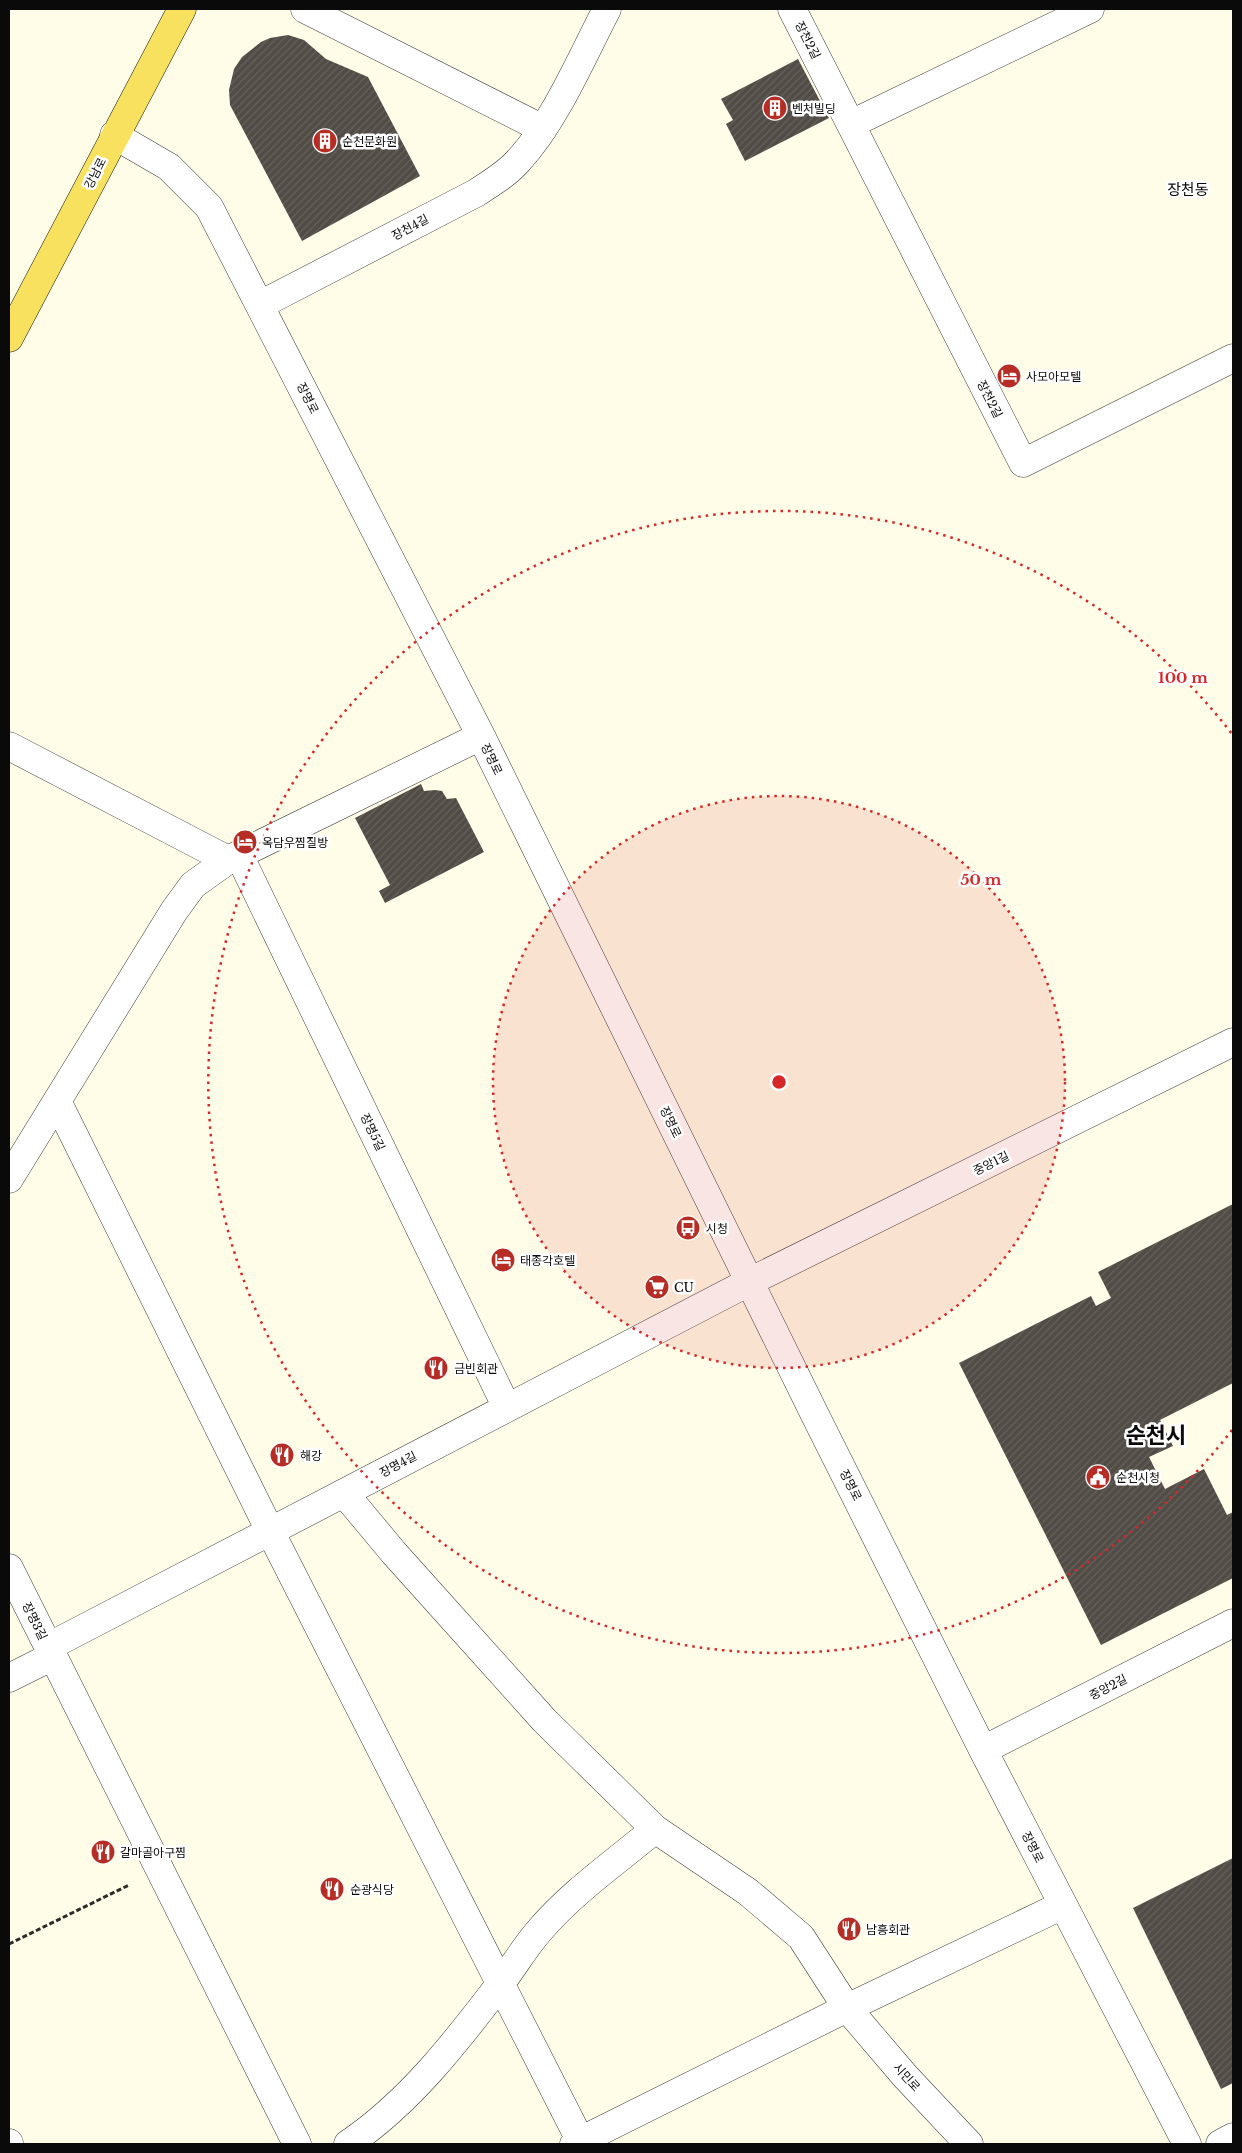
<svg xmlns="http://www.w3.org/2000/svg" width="1242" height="2153" font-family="'Libre Baskerville','Noto Sans KR',serif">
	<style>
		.building { fill: url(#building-hatch) }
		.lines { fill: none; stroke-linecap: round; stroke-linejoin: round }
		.minor-casing { stroke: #3d3d3d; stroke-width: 29 }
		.major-casing { stroke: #1b1b1b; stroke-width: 29 }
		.path { stroke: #2c2c2c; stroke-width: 3; stroke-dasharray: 5 2.5; stroke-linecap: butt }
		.minor { stroke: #fff; stroke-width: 28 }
		.major { stroke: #f7e15f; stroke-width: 28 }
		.ring { fill: none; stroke: #d62828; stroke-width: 2.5; stroke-dasharray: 2.5 5 }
		.labels { text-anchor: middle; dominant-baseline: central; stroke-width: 5; stroke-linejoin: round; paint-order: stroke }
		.street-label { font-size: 12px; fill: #0a0a0a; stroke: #fff }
		.poi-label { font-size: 12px; fill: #0a0a0a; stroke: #fff; text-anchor: start }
		.quarter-label { font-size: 15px; fill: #0a0a0a; stroke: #fff }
		.town-label { font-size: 22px; font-weight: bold; fill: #0a0a0a; stroke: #fff }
		.centre { fill: #d62828; stroke: #fff; stroke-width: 2.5 }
		.ring-label { font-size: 15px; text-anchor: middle; font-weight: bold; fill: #d62828; stroke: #fff; stroke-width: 5; stroke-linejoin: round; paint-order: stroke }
	</style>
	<defs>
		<pattern id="building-hatch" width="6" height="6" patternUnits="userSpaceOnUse" patternTransform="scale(1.25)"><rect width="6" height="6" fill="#524c47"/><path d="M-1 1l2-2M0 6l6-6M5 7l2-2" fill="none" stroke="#66615d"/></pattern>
	</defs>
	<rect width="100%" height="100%" fill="#fffce7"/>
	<path class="building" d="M288,35L304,40L326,59L368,77L420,176L302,241L230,105L229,90L234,69L242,57L261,42L270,38Z
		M798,59L829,118L745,161L726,124L733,120L721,99Z
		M421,784L424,791L435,790L442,791L447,799L456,798L484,852L385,903L379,891L390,885L355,818Z
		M1233,1204V1383L1160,1420L1173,1446L1149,1457L1165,1489L1204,1469L1227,1515L1233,1512V1578L1101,1645L959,1363L1091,1296L1096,1306L1111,1298L1098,1272Z
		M1233,1858V2083L1221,2089L1133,1908Z"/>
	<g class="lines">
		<defs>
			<path id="minor" d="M305,9L543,129
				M792,9L1023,463L1233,358
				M851,124L1090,9
				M114,135L169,167L209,207L481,736L815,1415L983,1750L1187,2144
				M260,305L476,193C491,183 507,174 519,160C555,121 582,57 607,9
				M9,746L228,860
				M239,855L507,1408
				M57,1101L270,1531L582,2144
				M9,1179L174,911L193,885L228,860L481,736
				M344,1493L394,1553L544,1720L655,1829L748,1892L801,1937L847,2008L905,2076L969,2144
				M9,1568L297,2144
				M48,1647L749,1282L1233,1042
				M9,1678L53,1656
				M983,1750L1233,1623
				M9,2143V2144
				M348,2144C409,2103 456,2042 501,1983C514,1966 525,1947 539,1931C572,1892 616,1862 655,1829
				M574,2144L847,2008L1063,1905
				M1220,2144L1233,2137"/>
			<path id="major" d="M9,338L182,9"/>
		</defs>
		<use href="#minor" class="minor-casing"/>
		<use href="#major" class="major-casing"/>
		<path class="path" d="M9,1944L129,1885"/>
		<use href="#minor" class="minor"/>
		<use href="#major" class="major"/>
	</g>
	<circle cx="779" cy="1082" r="286" fill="#d62828" fill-opacity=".12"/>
	<g class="ring">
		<circle cx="779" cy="1082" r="286"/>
		<path d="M1232 1430A571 571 0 1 1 1232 734"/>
	</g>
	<defs>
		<symbol id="building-disc" viewBox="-11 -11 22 22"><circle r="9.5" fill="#b62d25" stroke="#fff"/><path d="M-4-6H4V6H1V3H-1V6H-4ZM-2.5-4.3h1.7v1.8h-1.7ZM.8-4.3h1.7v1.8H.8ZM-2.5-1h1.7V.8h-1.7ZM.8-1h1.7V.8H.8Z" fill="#fff"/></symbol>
		<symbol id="hotel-disc" viewBox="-11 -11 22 22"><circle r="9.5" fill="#b62d25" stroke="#fff"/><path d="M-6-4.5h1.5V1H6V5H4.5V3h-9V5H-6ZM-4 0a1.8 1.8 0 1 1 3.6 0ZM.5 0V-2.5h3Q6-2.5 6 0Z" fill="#fff"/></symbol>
		<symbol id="bus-disc" viewBox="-11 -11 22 22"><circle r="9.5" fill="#b62d25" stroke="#fff"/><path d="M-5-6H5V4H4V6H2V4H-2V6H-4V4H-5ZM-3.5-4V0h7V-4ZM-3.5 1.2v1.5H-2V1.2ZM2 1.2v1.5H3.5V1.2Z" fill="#fff"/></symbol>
		<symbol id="supermarket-disc" viewBox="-11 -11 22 22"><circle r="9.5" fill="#b62d25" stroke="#fff"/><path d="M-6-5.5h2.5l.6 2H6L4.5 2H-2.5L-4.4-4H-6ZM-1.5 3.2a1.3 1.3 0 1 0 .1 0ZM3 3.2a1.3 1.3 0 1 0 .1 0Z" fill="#fff"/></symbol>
		<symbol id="restaurant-disc" viewBox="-11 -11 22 22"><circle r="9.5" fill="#b62d25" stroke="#fff"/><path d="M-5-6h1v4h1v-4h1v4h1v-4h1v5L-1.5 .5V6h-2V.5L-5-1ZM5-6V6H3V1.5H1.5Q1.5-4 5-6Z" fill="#fff"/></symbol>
		<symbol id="civic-disc" viewBox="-11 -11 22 22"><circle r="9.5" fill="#b62d25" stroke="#fff"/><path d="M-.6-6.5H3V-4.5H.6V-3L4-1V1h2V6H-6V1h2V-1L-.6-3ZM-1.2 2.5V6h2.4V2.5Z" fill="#fff"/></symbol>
	</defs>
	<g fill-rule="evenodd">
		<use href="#building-disc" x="761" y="94" width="28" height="28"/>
		<use href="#building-disc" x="311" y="127" width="28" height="28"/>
		<use href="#hotel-disc" x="995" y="362" width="28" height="28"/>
		<use href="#hotel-disc" x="231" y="828" width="28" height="28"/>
		<use href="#bus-disc" x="674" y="1214" width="28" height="28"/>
		<use href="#hotel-disc" x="489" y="1246" width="28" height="28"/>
		<use href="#supermarket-disc" x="643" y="1273" width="28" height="28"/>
		<use href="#restaurant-disc" x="422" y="1354" width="28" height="28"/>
		<use href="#restaurant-disc" x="268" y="1441" width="28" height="28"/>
		<use href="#civic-disc" x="1084" y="1463" width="28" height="28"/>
		<use href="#restaurant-disc" x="89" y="1838" width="28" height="28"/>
		<use href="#restaurant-disc" x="318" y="1875" width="28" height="28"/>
		<use href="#restaurant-disc" x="835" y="1915" width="28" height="28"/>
	</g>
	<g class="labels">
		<g class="street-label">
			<text transform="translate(808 40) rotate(63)">장천2길</text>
			<text transform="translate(95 173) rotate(-63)">강남로</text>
			<text transform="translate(410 227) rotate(-28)">장천4길</text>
			<text transform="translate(308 398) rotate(63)">장명로</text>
			<text transform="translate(990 399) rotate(63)">장천2길</text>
			<text transform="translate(492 759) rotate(64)">장명로</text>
			<text transform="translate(671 1122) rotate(64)">장명로</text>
			<text transform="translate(373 1132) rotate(64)">장명5길</text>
			<text transform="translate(991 1163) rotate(-26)">중앙1길</text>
			<text transform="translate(398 1464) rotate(-28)">장명4길</text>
			<text transform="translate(851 1485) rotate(63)">장명로</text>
			<text transform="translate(35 1621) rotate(64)">장명3길</text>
			<text transform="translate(1108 1687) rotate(-27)">중앙2길</text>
			<text transform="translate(1033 1847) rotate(63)">장명로</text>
			<text transform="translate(907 2077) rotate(48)">시민로</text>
		</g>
		<g class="poi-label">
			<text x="792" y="108">벤처빌딩</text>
			<text x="342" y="141">순천문화원</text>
			<text x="1026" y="376">사모아모텔</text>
			<text x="262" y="842">옥담우찜질방</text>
			<text x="706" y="1228">시청</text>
			<text x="520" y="1260">태종각호텔</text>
			<text x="674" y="1287">CU</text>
			<text x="454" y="1368">금빈회관</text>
			<text x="300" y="1455">해강</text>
			<text x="1116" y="1477">순천시청</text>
			<text x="120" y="1852">갈마골아구찜</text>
			<text x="350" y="1889">순광식당</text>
			<text x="866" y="1929">남흥회관</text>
		</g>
		<g class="quarter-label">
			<text x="1188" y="189">장천동</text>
		</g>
		<g class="town-label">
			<text x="1156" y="1435">순천시</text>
		</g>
	</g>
	<circle cx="779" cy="1082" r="8" class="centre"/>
	<g class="ring-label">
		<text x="1183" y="683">100 m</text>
		<text x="981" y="885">50 m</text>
	</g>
	<rect width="1242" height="2153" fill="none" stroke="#0a0a0a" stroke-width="20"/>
</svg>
